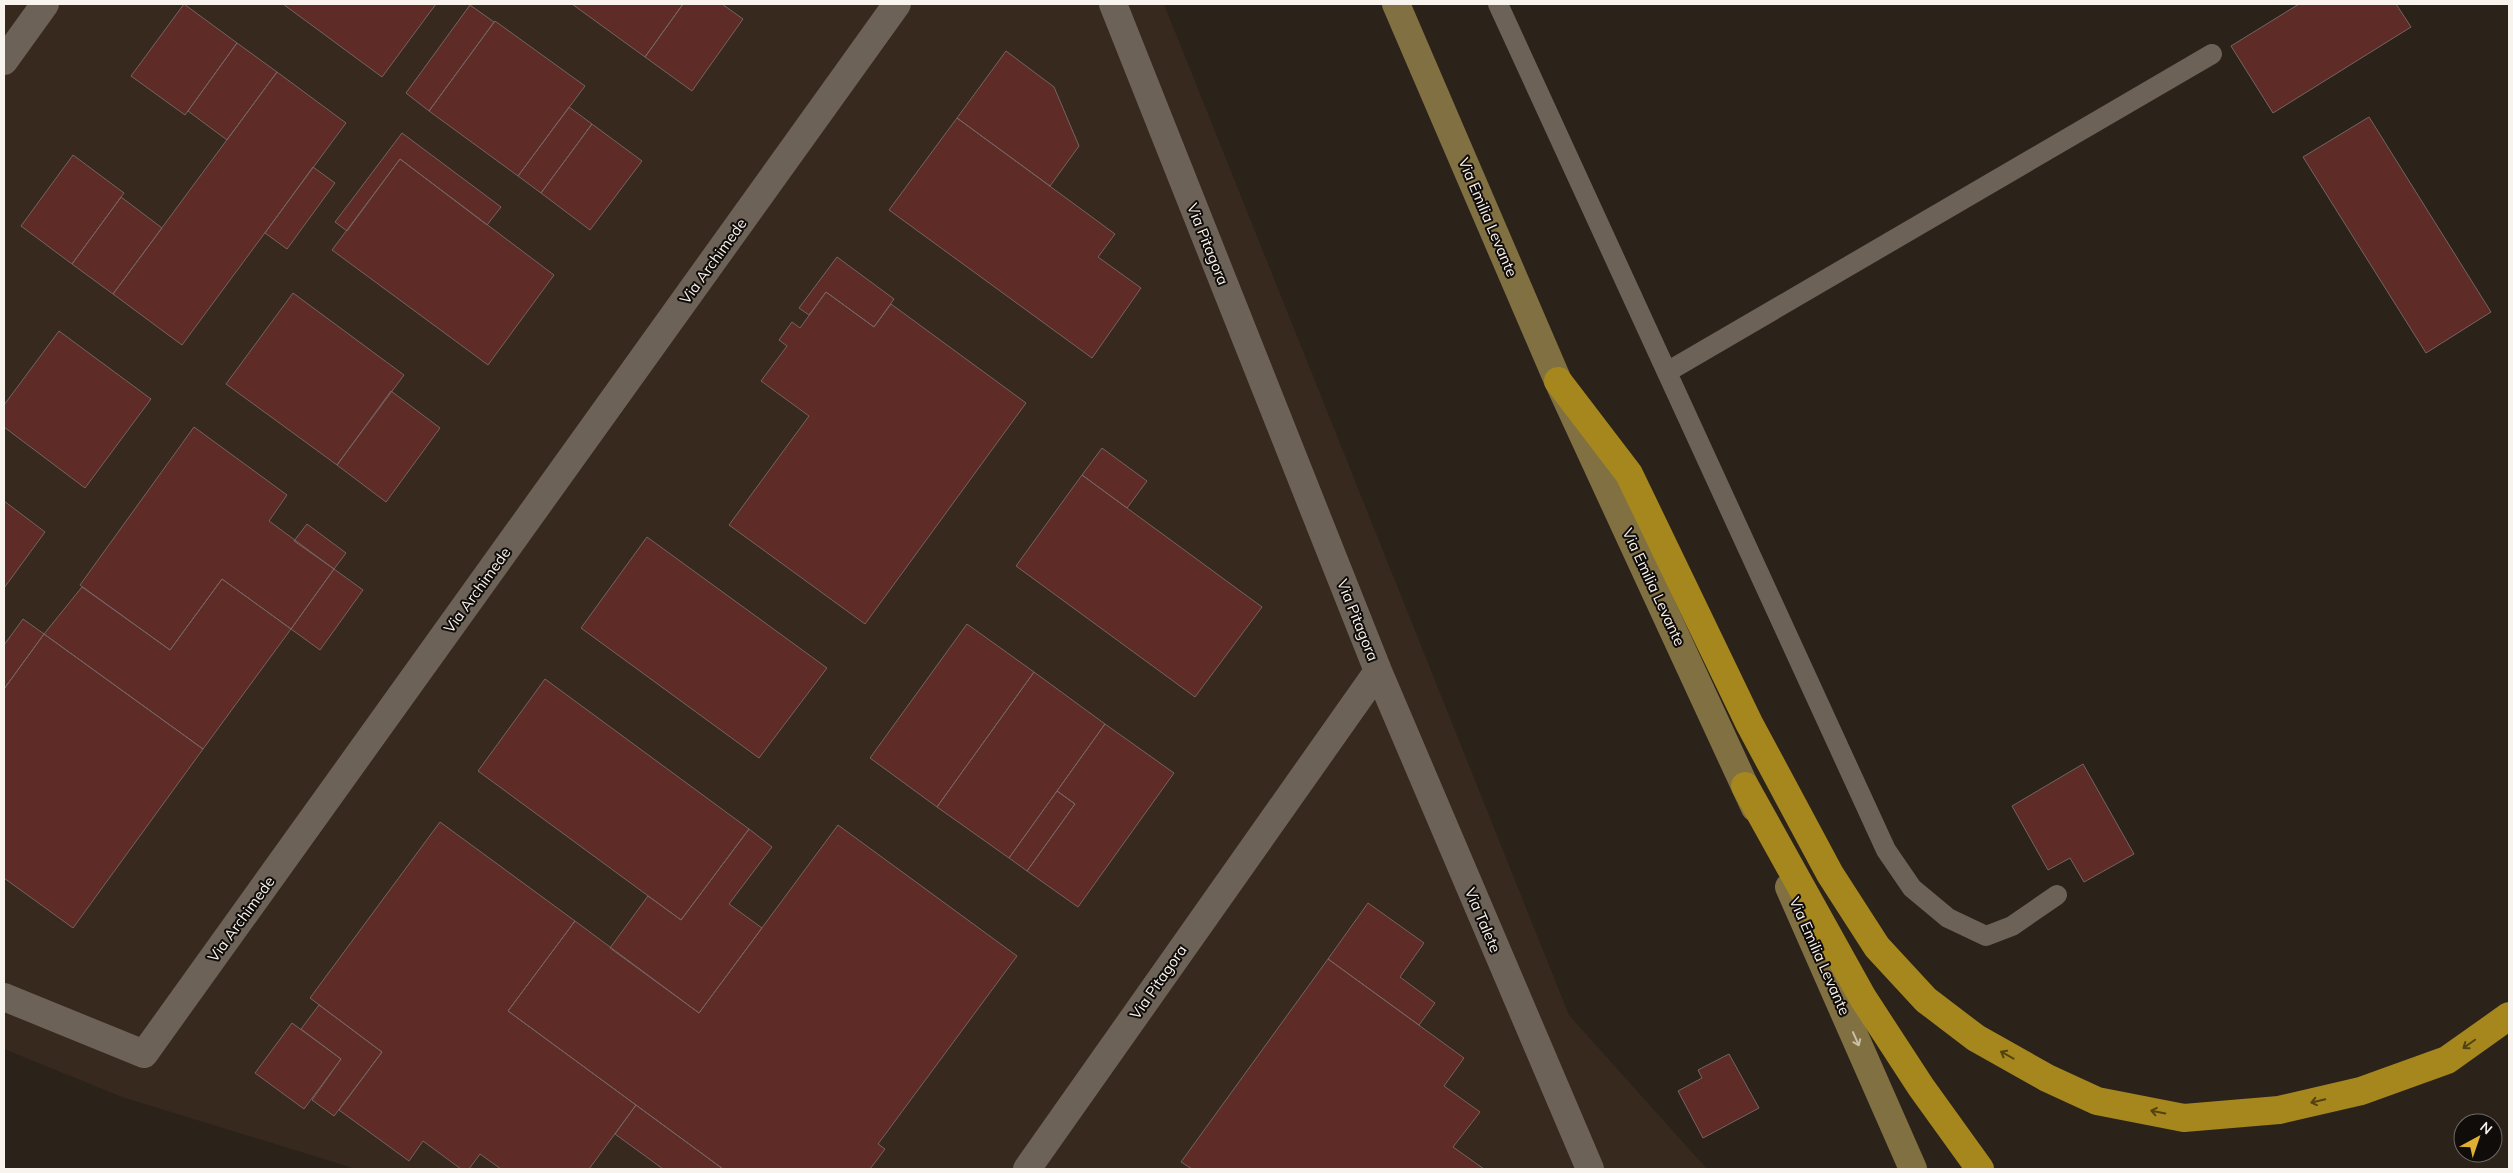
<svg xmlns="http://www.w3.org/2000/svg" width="2513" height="1173" font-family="Mulish,sans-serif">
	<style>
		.built { fill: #37291d }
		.building { fill: #5e2b27; stroke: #746462 }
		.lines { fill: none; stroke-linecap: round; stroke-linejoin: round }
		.service { stroke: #6c6258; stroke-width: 20 }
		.minor { stroke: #6c6258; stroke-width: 28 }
		.secondary { stroke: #817042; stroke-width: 28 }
		.trunk { stroke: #a5871e; stroke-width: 28 }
		.oneway { stroke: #c9bfa9 }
		.oneway2 { stroke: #534312 }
		.labels { text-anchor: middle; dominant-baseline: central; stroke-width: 4; stroke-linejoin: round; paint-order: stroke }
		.street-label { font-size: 15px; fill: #f9f3ed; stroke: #100c09 }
	</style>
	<rect width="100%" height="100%" fill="#2b2219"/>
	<path class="built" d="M4,4H1164L1569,1015L1707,1169H356L122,1097L4,1049Z"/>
	<path class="building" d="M184,4L237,43L185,115L131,76Z
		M283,4H436L382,77Z
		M572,4H683L645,57Z
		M683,4H722L743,19L692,91L645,57Z
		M2299,4H2396L2411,27L2273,113L2231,46Z
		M470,5L494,22L429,111L406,93Z
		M495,21L585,86L518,176L429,111Z
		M237,43L277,72L227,140L188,111Z
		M1006,51L1054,87L1079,146L1050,186L957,118Z
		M277,72L346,123L182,345L113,294Z
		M569,107L592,124L541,193L518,176Z
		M2369,117L2491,312L2426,353L2303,157Z
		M957,118L1115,234L1098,257L1141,288L1092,358L889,210Z
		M592,124L642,161L590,230L541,193Z
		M402,133L501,207L487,225L400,159L347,231L335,222Z
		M73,155L124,193L72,264L21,226Z
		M400,159L554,275L488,365L332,250Z
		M313,167L335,183L287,249L265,233Z
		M121,197L162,228L113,294L72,264Z
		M837,257L894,299L874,327L826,292L809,315L799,308Z
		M826,292L874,327L891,304L1026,403L865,624L729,525L809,416L761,381L787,346L779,340L792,322L800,328Z
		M293,293L404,375L337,465L226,384Z
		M59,331L151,399L85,488L4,427V405Z
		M391,391L440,428L386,502L337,465Z
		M194,427L287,495L269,521L334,569L291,629L222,579L170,650L80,585Z
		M1102,448L1147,481L1127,508L1082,475Z
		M1082,475L1262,607L1195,697L1016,566Z
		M4,501L45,532L4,588Z
		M307,524L346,553L334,569L294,541Z
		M647,537L827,668L759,758L581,628Z
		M334,569L363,590L320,650L291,629Z
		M222,579L291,629L203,749L44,634L82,587L170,650Z
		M23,619L44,634L4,689V645Z
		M967,624L1034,672L937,807L870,758Z
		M44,634L203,749L73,928L4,878V689Z
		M1034,672L1105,724L1009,858L937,807Z
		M545,679L749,829L681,920L478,771Z
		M1105,724L1174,773L1078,907L1027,871L1075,804L1057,791Z
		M2083,764L2134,854L2084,882L2070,858L2048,870L2012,806Z
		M1057,791L1075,804L1027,871L1009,858Z
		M440,822L575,921L508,1011L636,1105L589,1169H501L480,1154L469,1169H461L423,1141L409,1161L339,1110L382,1052L310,998Z
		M838,825L1017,956L878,1144L885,1149L870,1169H723L508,1011L575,921L699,1013Z
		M749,829L772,847L729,904L762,928L699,1013L610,948L648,896L681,920Z
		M1368,903L1424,943L1400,977L1435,1003L1419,1025L1328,959Z
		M1328,959L1464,1058L1444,1086L1480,1112L1453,1147L1484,1169H1192L1181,1162Z
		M319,1005L382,1052L334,1116L312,1100L341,1059L301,1029Z
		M292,1023L341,1059L304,1109L255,1073Z
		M1729,1054L1759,1108L1703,1138L1678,1091L1702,1078L1698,1070Z
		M636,1105L723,1169H663L615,1134Z"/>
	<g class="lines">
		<path class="service" d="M1498,4L1886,850L1912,888L1948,918L1986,936L2012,926L2057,895
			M1667,372L2212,54"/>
		<path class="minor" d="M4,61L45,4
			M1378,671L1590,1169
			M4,997L144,1054L897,4
			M1027,1169L1378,671L1113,4"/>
		<path class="secondary" d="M1396,4L1558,381L1755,808
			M1789,887L1913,1169"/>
		<path class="trunk" d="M1558,381L1629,474L1749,723L1830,874L1877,947L1926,1000L1976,1038L2047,1078L2097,1101L2184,1118L2279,1110L2361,1091L2447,1060L2509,1016
			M1745,786L1863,998L1921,1087L1980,1169"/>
	</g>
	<defs><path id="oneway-shaft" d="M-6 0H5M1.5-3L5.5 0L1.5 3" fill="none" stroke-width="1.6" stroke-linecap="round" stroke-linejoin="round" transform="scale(1.25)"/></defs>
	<use class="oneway" href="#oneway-shaft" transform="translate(1856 1039) rotate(66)"/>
	<g class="oneway2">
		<use href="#oneway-shaft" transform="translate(2469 1044) rotate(145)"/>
		<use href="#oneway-shaft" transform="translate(2007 1055) rotate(-151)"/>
		<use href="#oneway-shaft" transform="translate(2318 1101) rotate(167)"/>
		<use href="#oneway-shaft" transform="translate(2158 1112) rotate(-169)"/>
	</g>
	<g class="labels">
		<g class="street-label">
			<text transform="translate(1488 217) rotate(67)">Via Emilia Levante</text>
			<text transform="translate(1208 244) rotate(68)">Via Pitagora</text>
			<text transform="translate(713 261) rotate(-54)">Via Archimede</text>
			<text transform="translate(1654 587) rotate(65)">Via Emilia Levante</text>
			<text transform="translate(477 590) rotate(-54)">Via Archimede</text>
			<text transform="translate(1358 620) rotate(68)">Via Pitagora</text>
			<text transform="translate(241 919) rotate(-54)">Via Archimede</text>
			<text transform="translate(1483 920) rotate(67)">Via Talete</text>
			<text transform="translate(1820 956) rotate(66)">Via Emilia Levante</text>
			<text transform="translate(1158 982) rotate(-55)">Via Pitagora</text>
		</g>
	</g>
	<rect width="2513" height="1173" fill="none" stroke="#f9f3ed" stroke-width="10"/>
	<g transform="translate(2478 1138) rotate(40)"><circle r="24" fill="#100c09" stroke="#6d6864"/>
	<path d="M0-4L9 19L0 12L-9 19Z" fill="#e0b034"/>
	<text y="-8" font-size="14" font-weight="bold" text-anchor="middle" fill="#f9f3ed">N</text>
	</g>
</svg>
